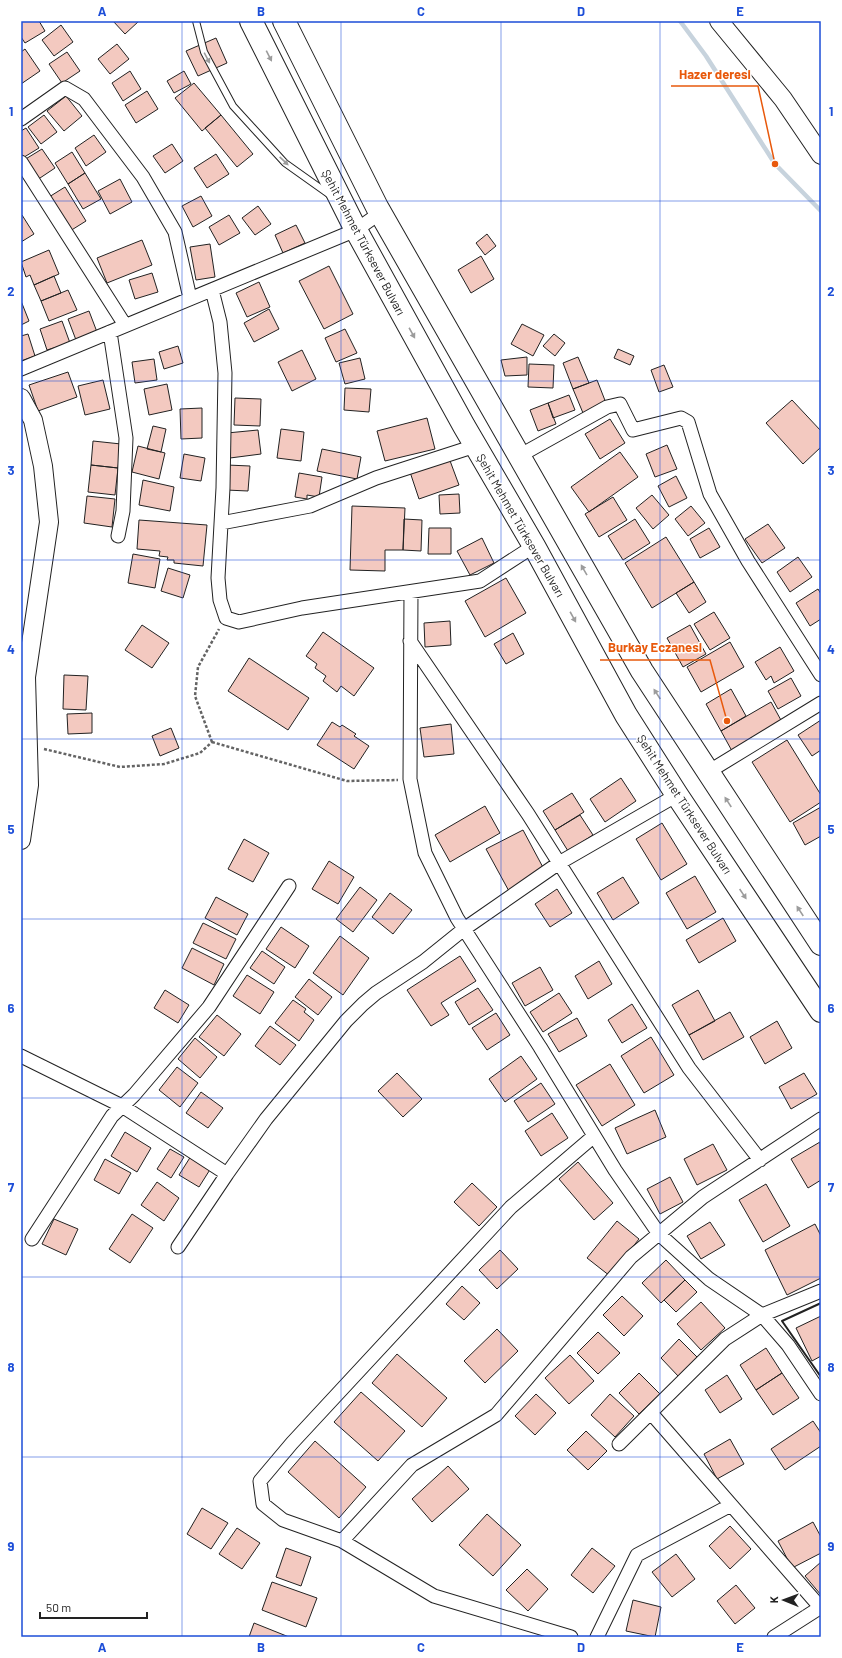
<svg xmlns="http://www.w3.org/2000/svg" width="842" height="1658" font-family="Barlow,sans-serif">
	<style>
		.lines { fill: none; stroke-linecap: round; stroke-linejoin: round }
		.stream { stroke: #c7d3dd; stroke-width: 4.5 }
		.building { fill: #f3c9c0; stroke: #222 }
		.lane-casing { stroke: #222; stroke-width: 8 }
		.street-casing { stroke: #222; stroke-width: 15 }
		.secondary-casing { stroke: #222; stroke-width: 20 }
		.highway-casing { stroke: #222; stroke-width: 24 }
		.path { stroke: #646464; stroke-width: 2.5; stroke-dasharray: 3 2; stroke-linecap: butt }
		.lane { stroke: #fff; stroke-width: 6 }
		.street { stroke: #fff; stroke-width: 13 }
		.secondary { stroke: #fff; stroke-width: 18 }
		.highway { stroke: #fff; stroke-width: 22 }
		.wall { stroke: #222; stroke-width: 2 }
		.oneway { fill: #9c9c9c }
		.grid { fill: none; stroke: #1d4ed8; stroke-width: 1; stroke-opacity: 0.55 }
		.labels { text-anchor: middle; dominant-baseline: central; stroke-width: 3; stroke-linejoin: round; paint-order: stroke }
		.street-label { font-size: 12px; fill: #222; stroke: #fff }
		.leader { fill: none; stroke: #e8590c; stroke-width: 1.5 }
		.callout-dot { fill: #e8590c; stroke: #fff; stroke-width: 1.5 }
		.callout-label { font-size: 13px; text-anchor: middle; font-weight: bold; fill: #e8590c; stroke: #fff; stroke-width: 3; stroke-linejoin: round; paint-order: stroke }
		.neatline { fill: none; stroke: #1d4ed8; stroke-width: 1.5 }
		.grid-label { font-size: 13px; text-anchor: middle; font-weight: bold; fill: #1d4ed8 }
	</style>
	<rect width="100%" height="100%" fill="#fff"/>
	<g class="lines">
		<path class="stream" d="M680,21L706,56L775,164L821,211"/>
	</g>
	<path class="building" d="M21,21H39L45,31L25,43L21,37Z
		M113,21H139L125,34Z
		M61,25L73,42L54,56L42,40Z
		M216,38L227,63L198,76L186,51Z
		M117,44L129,59L110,74L98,59Z
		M25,49L40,71L21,84V52Z
		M67,52L80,71L62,83L49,64Z
		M130,71L141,89L123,101L112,83Z
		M184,71L191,84L174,93L167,81Z
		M194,83L221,115L202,131L175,98Z
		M147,91L158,109L136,123L125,105Z
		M66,96L82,116L64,131L47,111Z
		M44,115L57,132L41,144L28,127Z
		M221,115L253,154L237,167L205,128Z
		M26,128L39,148L21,159V131Z
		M94,135L106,152L86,166L75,148Z
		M172,144L183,161L165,173L153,156Z
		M42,149L55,168L37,180L24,160Z
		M72,152L85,173L68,184L55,163Z
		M216,154L229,174L207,188L194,168Z
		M85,173L101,199L83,209L68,184Z
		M120,179L132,202L110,214L98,191Z
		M65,187L86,221L70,231L49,197Z
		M201,196L212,216L193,227L182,206Z
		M258,206L271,224L255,235L242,218Z
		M22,215L34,234L21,242V216Z
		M229,215L240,233L219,245L209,227Z
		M296,225L305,243L283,253L275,235Z
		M487,234L496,246L485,255L476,243Z
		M142,240L152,265L107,283L97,258Z
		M210,244L215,277L196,280L190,247Z
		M49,250L59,274L34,285L30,275L26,277L21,262Z
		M481,256L494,279L471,293L458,270Z
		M329,266L353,314L324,329L299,281Z
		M152,273L158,292L135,299L129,280Z
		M54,276L61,293L41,301L34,285Z
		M259,282L270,307L247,317L236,293Z
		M68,290L77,310L49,321L41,301Z
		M21,301L29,321L21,325Z
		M269,309L279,329L254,342L244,323Z
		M89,311L97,332L76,340L68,319Z
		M62,321L70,343L47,350L40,329Z
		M522,324L544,335L533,356L511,344Z
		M345,329L357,353L336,362L325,338Z
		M28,334L35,356L21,361V336Z
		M554,334L565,343L555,356L543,346Z
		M178,346L183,363L164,369L159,352Z
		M618,349L634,356L630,365L614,358Z
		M302,350L316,379L292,391L278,362Z
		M527,357V375L505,376L501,360Z
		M578,357L589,383L573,389L563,363Z
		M360,358L365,379L345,384L339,363Z
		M154,359L157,380L135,383L132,362Z
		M529,364L554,365L553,388L528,387Z
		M664,365L673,387L659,392L651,370Z
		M68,372L77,397L38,411L29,385Z
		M103,380L110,409L85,415L78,386Z
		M597,380L606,403L583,413L573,389Z
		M167,384L172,410L149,415L144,389Z
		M345,388L371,389L369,412L344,410Z
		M569,395L575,410L553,418L548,403Z
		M235,398L261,399L260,426L234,425Z
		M792,400L821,431V447L803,464L766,423Z
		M548,403L556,424L538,431L530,410Z
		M202,408V438L181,439L180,409Z
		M427,418L435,449L385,461L377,431Z
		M610,419L625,443L600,459L585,434Z
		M153,426L166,429L161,452L147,449Z
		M281,429L304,432L301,461L277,458Z
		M258,430L261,454L230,458L227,433Z
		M93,441L121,444L118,468L91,465Z
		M667,445L677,469L655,477L646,454Z
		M138,446L165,453L159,479L132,472Z
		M322,449L361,457L357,479L317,471Z
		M620,452L638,477L589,512L571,487Z
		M184,454L205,458L201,481L180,478Z
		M449,458L459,485L419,499L410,472Z
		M91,465L118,468L115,495L88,492Z
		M227,465L250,466L248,491L226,490Z
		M299,473L322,477L319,497L307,495V499L295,497Z
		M676,476L687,498L669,507L658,486Z
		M143,480L174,487L170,511L139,505Z
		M459,494L460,513L440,514L439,495Z
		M652,495L669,515L653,529L636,508Z
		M87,496L115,499L112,527L84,523Z
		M613,497L627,520L599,537L585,514Z
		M352,506L405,508L403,550H385V571L350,570Z
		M691,506L705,523L688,536L675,519Z
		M404,519L422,520L421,551L403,550Z
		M635,519L650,543L623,560L608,536Z
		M139,520L207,525L203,566L174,563V560H167L168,557L159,556L160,551L137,549Z
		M768,524L785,548L762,563L745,539Z
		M429,528H451V554H428Z
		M709,528L720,547L700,558L690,539Z
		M666,537L694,582L652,608L625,563Z
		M482,538L494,563L470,575L457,551Z
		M133,554L160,559L155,588L128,583Z
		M798,557L812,577L790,592L777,572Z
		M168,568L190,575L183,598L161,591Z
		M506,578L526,613L485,637L465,601Z
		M694,582L706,602L689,613L676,593Z
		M818,589L821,594V619L810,626L796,603Z
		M714,612L730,638L710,650L694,624Z
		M450,621L451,645L425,647L424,623Z
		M142,625L169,643L152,668L125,650Z
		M690,625L706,654L683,667L667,638Z
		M323,632L374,668L354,696L341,686L337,692L323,681L326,676L315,668L317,664L306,656Z
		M513,633L524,654L506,664L494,644Z
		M730,642L744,667L701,692L687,667Z
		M780,647L794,671L774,683L771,676L766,680L755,662Z
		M249,658L309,698L288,730L228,691Z
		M64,675L88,676L86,710L63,709Z
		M791,678L801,696L778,709L768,691Z
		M731,689L746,716L721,731L706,704Z
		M771,702L782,722L732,751L721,731Z
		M92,713V733L68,734L67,714Z
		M821,720V750L812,756L798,735Z
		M332,722L340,727L342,725L356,734L354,736L369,746L354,769L317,745Z
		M451,724L454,754L424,757L420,728Z
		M171,728L179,748L160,756L152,736Z
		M787,740L821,795V802L790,822L752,762Z
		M621,778L636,801L605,822L590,799Z
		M572,793L584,812L555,830L543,811Z
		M485,806L500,833L450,862L435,835Z
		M821,807V836L805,845L793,823Z
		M580,815L593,835L568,851L555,830Z
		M662,823L687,864L661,880L636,839Z
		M523,830L546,873L510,893L486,849Z
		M244,839L269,853L253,882L228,869Z
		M329,861L354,877L338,904L312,889Z
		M695,876L716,912L687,929L666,893Z
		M623,877L639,903L613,920L597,893Z
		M360,887L377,900L353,932L336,919Z
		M557,889L572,913L550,927L535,904Z
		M390,893L412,910L393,934L372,917Z
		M216,897L248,914L237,935L205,918Z
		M723,918L736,941L699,963L686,940Z
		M203,923L236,939L226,959L193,943Z
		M281,927L309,946L295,968L266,949Z
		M340,936L369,958L343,995L313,973Z
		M192,948L224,964L214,985L182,968Z
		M262,951L285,967L274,984L250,968Z
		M460,956L476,981L441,1003L449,1015L431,1026L407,990Z
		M599,961L612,984L588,999L575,976Z
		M540,967L553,990L525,1006L512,983Z
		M247,975L274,992L260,1014L233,996Z
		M309,979L332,997L318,1015L295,997Z
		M478,988L493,1010L469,1025L455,1002Z
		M165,990L189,1005L178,1023L154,1008Z
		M698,990L715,1021L689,1035L672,1005Z
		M559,993L572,1013L543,1032L530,1012Z
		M293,1000L306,1009L304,1012L314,1020L299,1041L275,1023Z
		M632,1004L647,1028L622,1043L608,1020Z
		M730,1012L744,1037L703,1060L689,1035Z
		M496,1013L510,1035L487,1050L472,1028Z
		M217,1015L241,1034L224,1056L199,1037Z
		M577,1018L587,1036L559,1052L548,1034Z
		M777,1021L792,1048L765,1064L750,1037Z
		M270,1026L296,1045L280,1065L255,1046Z
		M651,1037L674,1075L644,1093L621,1056Z
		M195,1038L217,1057L200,1078L178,1059Z
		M521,1056L537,1079L505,1102L489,1079Z
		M610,1064L635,1105L602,1126L576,1085Z
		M177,1067L198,1083L180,1107L159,1090Z
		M397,1073L422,1099L403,1117L378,1091Z
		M804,1073L817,1094L791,1109L779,1087Z
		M541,1083L555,1104L528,1122L514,1101Z
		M201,1092L223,1108L208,1128L186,1113Z
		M655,1110L666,1137L627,1154L615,1128Z
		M552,1113L568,1138L541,1156L525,1131Z
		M125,1132L151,1148L137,1172L111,1156Z
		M820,1142L821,1180L808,1188L791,1159Z
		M713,1144L727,1170L697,1185L684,1159Z
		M170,1149L184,1157L171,1178L157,1169Z
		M191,1156L211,1168L199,1187L179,1175Z
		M105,1159L131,1173L119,1194L94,1180Z
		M578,1162L613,1203L594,1220L559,1179Z
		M670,1177L683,1202L660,1214L647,1189Z
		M157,1182L179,1198L164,1221L141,1205Z
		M472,1183L497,1207L479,1226L454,1202Z
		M766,1184L790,1226L763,1242L739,1200Z
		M132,1214L153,1228L130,1263L109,1249Z
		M54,1219L78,1229L66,1255L42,1244Z
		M617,1221L639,1239L610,1276L587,1258Z
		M710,1222L725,1245L701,1259L687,1236Z
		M815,1224L821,1236V1278L787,1295L765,1250Z
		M500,1250L518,1269L497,1289L479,1270Z
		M666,1260L685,1280L661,1303L642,1283Z
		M685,1280L697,1292L676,1312L664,1300Z
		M462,1286L480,1303L464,1320L446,1304Z
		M622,1296L643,1316L624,1336L603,1315Z
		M701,1302L725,1328L701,1350L677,1324Z
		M821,1316V1356L812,1361L796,1328Z
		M497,1329L518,1351L485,1383L464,1361Z
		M598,1332L620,1353L598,1374L577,1353Z
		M679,1339L698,1358L679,1377L661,1358Z
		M766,1348L782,1373L756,1390L740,1365Z
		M397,1354L447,1398L422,1427L372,1383Z
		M570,1355L594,1381L569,1404L545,1378Z
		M639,1373L660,1394L639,1414L619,1393Z
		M782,1373L799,1398L773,1415L756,1390Z
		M727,1375L742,1399L720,1413L705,1390Z
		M361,1392L405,1431L378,1461L334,1422Z
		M536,1394L556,1413L535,1435L515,1416Z
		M610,1394L634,1416L615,1437L591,1415Z
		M813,1421L821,1433V1446L785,1470L771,1449Z
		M586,1431L607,1451L588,1470L567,1450Z
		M730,1439L744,1464L717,1479L704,1454Z
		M315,1441L366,1487L339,1518L288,1472Z
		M448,1466L469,1489L432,1522L412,1499Z
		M202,1508L228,1523L211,1549L187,1534Z
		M487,1514L521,1545L493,1576L459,1545Z
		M813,1522L821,1537V1553L792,1568L778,1541Z
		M730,1526L751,1549L730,1569L709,1546Z
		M237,1528L260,1543L242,1569L219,1554Z
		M286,1548L311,1557L301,1586L276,1577Z
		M592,1548L615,1566L593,1593L571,1575Z
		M676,1554L695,1579L672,1597L652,1572Z
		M821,1562V1595L805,1576Z
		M527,1569L548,1589L528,1611L506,1590Z
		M272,1582L317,1598L306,1627L262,1610Z
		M736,1585L755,1608L735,1624L717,1601Z
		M633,1600L661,1607L655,1637L626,1631Z
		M254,1623L289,1637H249Z"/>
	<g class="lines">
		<defs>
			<path id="lane" d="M196,21L204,52L233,106L285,163L330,195"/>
			<path id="street" d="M21,119L65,88L84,99L143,177L175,232L190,298
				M21,162L125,325
				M212,290L220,322L225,373L223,488L218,578L220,600L226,618L239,622L302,608L480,581L534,546
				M110,332L126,438L123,511L118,536
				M21,369L356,230L380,213
				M519,456L607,407L620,404L633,430L681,418L688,422L710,494L748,561L821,675
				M221,523L310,506L376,478L475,446
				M411,592L410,779L425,853L457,918L540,1047L615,1170L659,1234L709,1279L762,1315L788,1345L821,1394
				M410,641L528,814L689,1068L760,1160
				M708,772L821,703
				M21,1056L122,1106L227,1174
				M32,1239L112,1116L134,1095L209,1007L289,886
				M178,1247L227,1174L266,1119L346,1021L363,1004L376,993L423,962L464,929L559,863L677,795
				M651,1413L821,1608
				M619,1444L725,1339L762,1315L821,1291
				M342,1541L412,1465L496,1415L631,1257L703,1197L821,1119
				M571,1637L434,1596L342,1541L283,1520L263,1504L260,1481L292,1443L511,1207L594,1136
				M597,1637L637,1555L731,1505
				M774,1637L821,1607"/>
			<path id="secondary" d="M719,21L783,99L821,155
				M21,398L33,420L43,466L49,522L26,677L29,785L21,840"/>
			<path id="highway" d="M251,21L356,230L464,426L534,546L626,715L677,795L821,1011
				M284,21L377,207L642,671L821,944"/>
		</defs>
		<use href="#lane" class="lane-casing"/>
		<use href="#street" class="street-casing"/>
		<use href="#secondary" class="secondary-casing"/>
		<use href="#highway" class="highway-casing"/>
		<path class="path" d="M212,742L347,781L398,780
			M212,742L195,696L198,667L219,629
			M44,749L120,767L164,764L200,753L212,742"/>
		<use href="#lane" class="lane"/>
		<use href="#street" class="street"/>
		<use href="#secondary" class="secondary"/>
		<use href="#highway" class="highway"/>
		<path class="wall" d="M821,1303L782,1321L821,1377"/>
	</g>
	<defs><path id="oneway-solid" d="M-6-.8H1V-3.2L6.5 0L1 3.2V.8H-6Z"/></defs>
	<g class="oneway">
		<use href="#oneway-solid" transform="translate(269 56) rotate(63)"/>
		<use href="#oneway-solid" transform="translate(207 58) rotate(62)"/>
		<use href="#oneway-solid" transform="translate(284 161) rotate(43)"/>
		<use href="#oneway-solid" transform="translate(412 333) rotate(61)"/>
		<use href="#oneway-solid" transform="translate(584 570) rotate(-120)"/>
		<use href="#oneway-solid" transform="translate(573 617) rotate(61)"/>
		<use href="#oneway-solid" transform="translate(657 694) rotate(-123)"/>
		<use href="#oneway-solid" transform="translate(728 802) rotate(-123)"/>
		<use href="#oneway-solid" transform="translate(743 894) rotate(56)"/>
		<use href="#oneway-solid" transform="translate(800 911) rotate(-123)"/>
	</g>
	<path class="grid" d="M182,21V1637M341,21V1637M501,21V1637M660,21V1637M21,201H821M21,381H821M21,560H821M21,739H821M21,919H821M21,1098H821M21,1277H821M21,1457H821"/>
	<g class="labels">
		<g class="street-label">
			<text transform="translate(364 242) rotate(62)">Şehit Mehmet Türksever Bulvarı</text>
			<text transform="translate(521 525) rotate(60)">Şehit Mehmet Türksever Bulvarı</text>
			<text transform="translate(685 804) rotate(57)">Şehit Mehmet Türksever Bulvarı</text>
		</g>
	</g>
	<path class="leader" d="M775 164L758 86H671M727 721L710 660H600"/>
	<g class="callout-dot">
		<circle cx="775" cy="164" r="4"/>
		<circle cx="727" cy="721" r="4"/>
	</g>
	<g class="callout-label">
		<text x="715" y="79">Hazer deresi</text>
		<text x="655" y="652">Burkay Eczanesi</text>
	</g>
	<rect width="842" height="1658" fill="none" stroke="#ffffff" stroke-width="44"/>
	<g transform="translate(784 1600) rotate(271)" stroke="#ffffff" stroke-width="3" paint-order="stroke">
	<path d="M0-3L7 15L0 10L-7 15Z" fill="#222222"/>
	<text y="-6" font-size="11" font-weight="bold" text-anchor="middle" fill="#222222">K</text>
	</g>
	<path d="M40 1612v6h107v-6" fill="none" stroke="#222222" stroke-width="2"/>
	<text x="46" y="1612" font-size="12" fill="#222222" stroke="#ffffff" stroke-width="3" paint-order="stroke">50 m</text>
	<rect x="22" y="22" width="798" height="1614" class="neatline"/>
	<g class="grid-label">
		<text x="102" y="16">A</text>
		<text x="261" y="16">B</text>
		<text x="421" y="16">C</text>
		<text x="581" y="16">D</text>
		<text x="740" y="16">E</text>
		<text x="11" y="116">1</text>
		<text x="831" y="116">1</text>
		<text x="11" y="296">2</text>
		<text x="831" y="296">2</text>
		<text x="11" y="475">3</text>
		<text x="831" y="475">3</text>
		<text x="11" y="654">4</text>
		<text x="831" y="654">4</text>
		<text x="11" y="834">5</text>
		<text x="831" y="834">5</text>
		<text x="11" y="1013">6</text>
		<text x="831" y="1013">6</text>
		<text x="11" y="1192">7</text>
		<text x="831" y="1192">7</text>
		<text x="11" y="1372">8</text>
		<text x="831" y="1372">8</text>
		<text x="11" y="1551">9</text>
		<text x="831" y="1551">9</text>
		<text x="102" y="1652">A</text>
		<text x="261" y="1652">B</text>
		<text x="421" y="1652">C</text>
		<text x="581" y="1652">D</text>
		<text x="740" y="1652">E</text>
	</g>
</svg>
